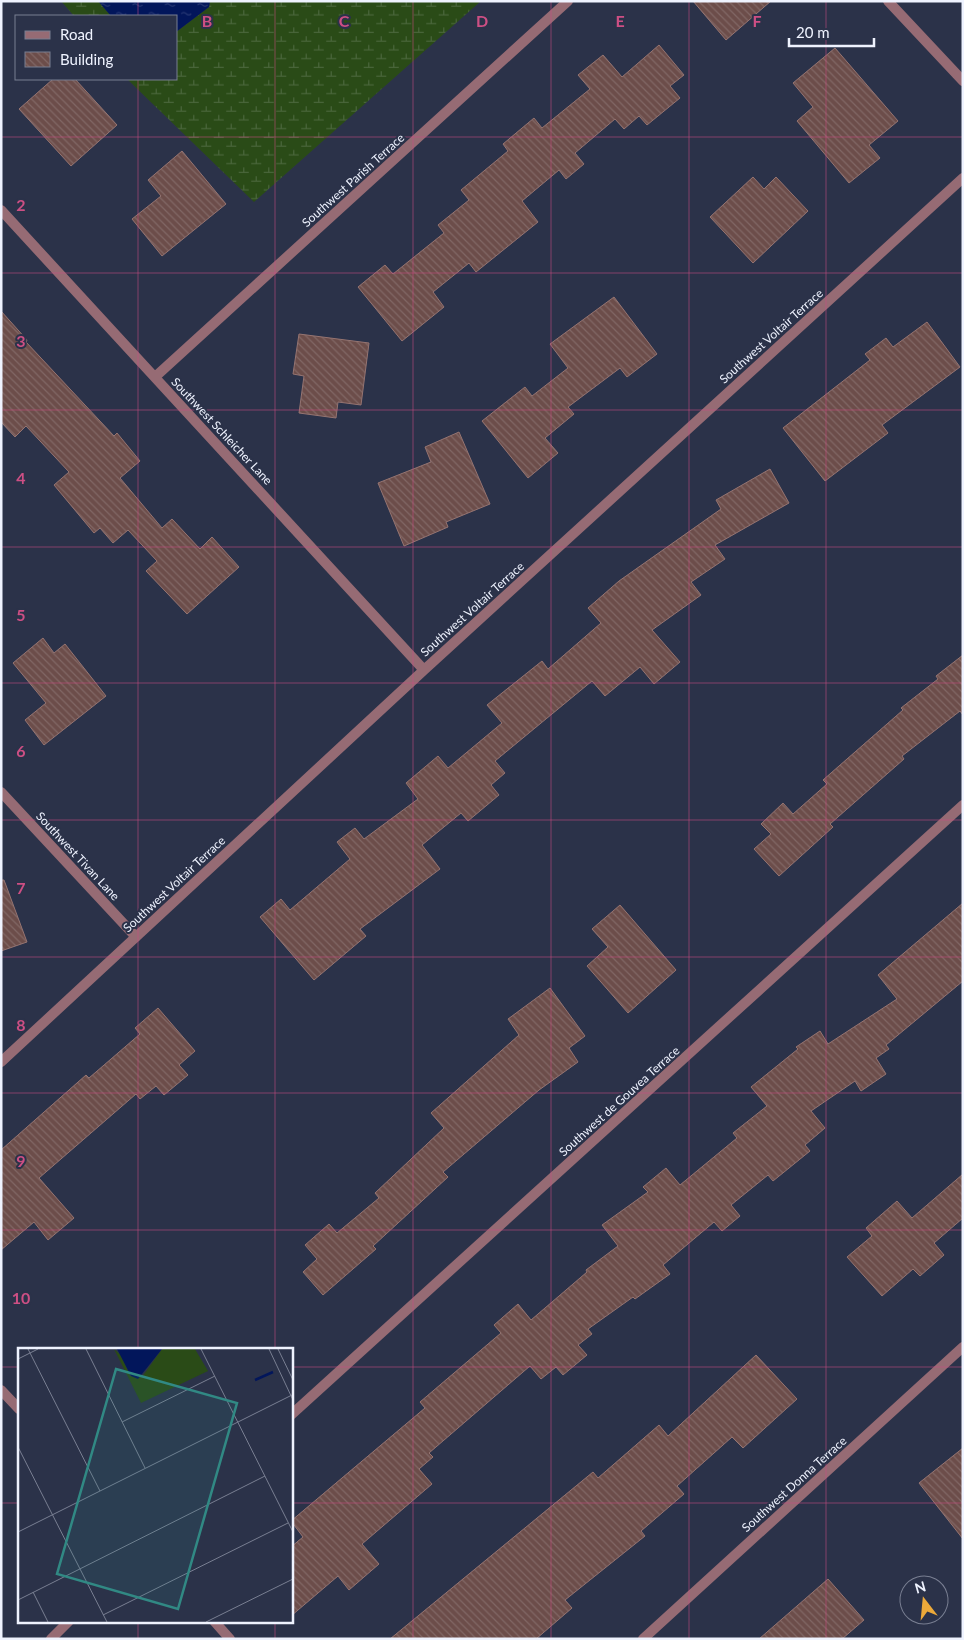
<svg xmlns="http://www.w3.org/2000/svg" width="964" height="1640" font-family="Lato,sans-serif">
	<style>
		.wetland { fill: url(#wetland-marsh) }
		.water { fill: url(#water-ripples) }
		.building { fill: url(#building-back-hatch); stroke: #957471 }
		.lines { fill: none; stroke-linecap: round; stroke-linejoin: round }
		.minor { stroke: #966b74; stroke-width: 10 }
		.grid { fill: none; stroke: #cd4f84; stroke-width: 1; stroke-opacity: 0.55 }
		.labels { text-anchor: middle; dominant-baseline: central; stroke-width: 4; stroke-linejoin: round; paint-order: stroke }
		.street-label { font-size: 12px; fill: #eff3ff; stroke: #2b3249 }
		.inset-river { fill: none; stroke: #02165b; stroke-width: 2.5 }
		.inset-road { fill: none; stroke: #797f92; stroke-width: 1 }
		.view { fill: #318984; fill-opacity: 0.15; stroke: #318984; stroke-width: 2.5 }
		.inset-edge { fill: none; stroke: #eff3ff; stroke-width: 2.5 }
		.grid-label { font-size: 16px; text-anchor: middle; font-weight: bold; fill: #cd4f84; stroke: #2b3249; stroke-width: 4; stroke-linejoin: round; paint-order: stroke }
	</style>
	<defs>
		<pattern id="wetland-marsh" width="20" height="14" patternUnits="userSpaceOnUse" patternTransform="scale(1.25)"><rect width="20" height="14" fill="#2a4b17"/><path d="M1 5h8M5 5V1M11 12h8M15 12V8" fill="none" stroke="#49653a"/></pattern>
		<pattern id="water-ripples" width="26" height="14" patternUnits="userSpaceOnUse" patternTransform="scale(1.25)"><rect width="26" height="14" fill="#02165b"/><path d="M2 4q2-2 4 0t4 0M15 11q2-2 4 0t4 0" fill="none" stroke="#273874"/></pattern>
		<pattern id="building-back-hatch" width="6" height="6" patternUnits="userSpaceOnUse" patternTransform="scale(1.25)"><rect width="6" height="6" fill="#6c4d4a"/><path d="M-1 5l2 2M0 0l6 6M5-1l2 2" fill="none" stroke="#816765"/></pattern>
	</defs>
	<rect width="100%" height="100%" fill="#2b3249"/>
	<path class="wetland" d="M61,1H98L111,16H74Z
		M210,1H481L254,202L127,79H176V32L209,7Z"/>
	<path class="water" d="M98,1H210L209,7L176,32V16H111Z"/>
	<path class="building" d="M693,1H771L726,40Z
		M659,45L684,75L670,86L680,98L647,125L639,116L624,129L615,119L575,153L584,164L566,179L559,170L522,201L538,222L476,272L469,263L433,292L444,307L402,341L358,287L385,265L393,274L444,233L438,225L469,200L461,190L508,151L503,144L534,118L542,128L590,89L578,75L603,55L622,77Z
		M835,48L898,121L869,145L880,158L849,183L797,121L813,107L793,83Z
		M53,79H75L117,125L71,166L19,109Z
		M182,151L226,204L162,256L132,219L161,196L148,180Z
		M753,177L764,189L776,177L808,211L753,263L710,217Z
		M614,297L657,354L627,377L620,368L568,407L574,414L545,438L558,453L528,478L482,421L525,387L532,396L568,368L550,344Z
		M1,311L27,340L26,342L114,436L117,433L140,461L120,478L162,528L172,519L200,549L212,537L239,567L187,614L146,571L157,561L128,530L113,543L100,528L94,533L54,485L69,472L26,426L15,437L1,422Z
		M927,322L960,367L882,425L888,433L825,481L783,428L870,360L865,354L886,338L893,347Z
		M299,334L369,343L361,405L338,402L336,418L299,413L304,376L293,374Z
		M459,432L490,504L446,522L448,527L404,546L378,483L431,462L425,447Z
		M770,469L789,503L715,545L725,559L691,582L701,595L652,630L680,662L654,684L640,667L605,696L592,681L495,761L505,773L491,785L499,795L468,821L461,813L422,845L440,869L360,929L366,936L314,980L260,917L281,899L290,910L350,859L337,842L355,828L364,839L418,799L406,783L438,756L448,768L502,723L487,705L542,661L548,669L601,623L588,608L619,581L721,509L716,500Z
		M43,638L54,653L65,644L106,696L44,745L25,720L46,703L13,663Z
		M963,655V715L960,711L902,756L904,759L830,824L833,827L779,876L754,849L771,834L761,824L783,803L793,814L827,784L823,780L903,710L901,708L938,679L936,676Z
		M1,880H4L27,942L1,951Z
		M963,903V981L886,1045L889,1049L876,1058L886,1074L861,1091L855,1081L811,1111L825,1128L805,1145L810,1151L773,1181L768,1175L731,1205L740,1216L722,1231L714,1222L663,1265L670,1274L635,1299L633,1297L588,1329L592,1334L578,1345L587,1355L563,1375L556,1367L541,1379L530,1366L429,1453L433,1457L419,1469L432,1484L362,1544L379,1564L349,1590L338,1576L291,1616V1547L303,1537L291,1521L425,1408L420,1402L501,1333L494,1325L518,1304L531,1320L587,1272L586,1270L618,1246L602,1225L648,1192L643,1187L666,1168L680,1185L737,1138L733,1133L767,1106L751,1087L798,1049L796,1047L820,1031L828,1044L897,999L878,975Z
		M620,905L676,970L628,1013L587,966L608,947L592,929Z
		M550,988L585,1036L569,1048L578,1062L539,1090L443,1172L448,1177L373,1246L376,1249L323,1295L303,1272L317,1259L305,1245L329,1224L337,1233L379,1198L375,1193L444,1128L431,1113L519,1035L508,1019Z
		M158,1008L195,1051L179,1065L188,1075L164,1095L156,1086L140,1099L136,1094L39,1178L74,1218L48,1240L34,1222L1,1250V1150L86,1075L89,1078L140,1034L135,1028Z
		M963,1174V1218L934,1243L944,1255L920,1276L913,1269L882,1296L847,1257L872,1236L866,1228L897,1201L912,1218Z
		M756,1355L797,1399L743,1448L732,1437L677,1486L684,1494L641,1531L645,1536L565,1600L572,1608L536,1639H390L593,1472L598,1478L659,1425L668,1436Z
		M963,1448V1539L919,1483Z
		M828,1579L864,1620L842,1639H759Z"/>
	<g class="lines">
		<path class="minor" d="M888,1L963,81
			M1,210L424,670
			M155,377L568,1
			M1,792L136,937
			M1,1062L424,670L963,178
			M1,1390L19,1409
			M291,1415L963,805
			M214,1621L230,1639
			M51,1639L69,1621
			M643,1639L963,1347"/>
	</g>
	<path class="grid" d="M138,1V16M275,1V1349M413,1V1639M551,1V1639M689,1V1639M826,1V1639M138,79V1349M1,137H963M1,273H963M1,410H963M1,547H963M1,683H963M1,820H963M1,957H963M1,1093H963M1,1230H963M1,1367H19M291,1367H963M1,1503H19M291,1503H963M138,1621V1639M275,1621V1639"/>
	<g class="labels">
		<g class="street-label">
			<text transform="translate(353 180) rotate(-42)">Southwest Parish Terrace</text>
			<text transform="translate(771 336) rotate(-42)">Southwest Voltair Terrace</text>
			<text transform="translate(222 431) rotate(47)">Southwest Schleicher Lane</text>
			<text transform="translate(472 609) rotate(-42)">Southwest Voltair Terrace</text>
			<text transform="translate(78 856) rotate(47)">Southwest Tivan Lane</text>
			<text transform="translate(174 884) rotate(-43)">Southwest Voltair Terrace</text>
			<text transform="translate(619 1101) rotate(-42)">Southwest de Gouvea Terrace</text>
			<text transform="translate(794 1484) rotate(-42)">Southwest Donna Terrace</text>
		</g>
	</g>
	<g transform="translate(18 1348)">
		<rect width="275" height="275" fill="#2b3249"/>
		<path d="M96,1L104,8L112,28L124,29L144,1H177L190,23L123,55Z" fill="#2a4b17"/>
		<path d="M99,1H144L120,31L113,28Z" fill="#02165b"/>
		<path class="inset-river" d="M237,32L255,24"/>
		<path class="inset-road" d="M10,1L82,143M68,1L127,120M183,1L275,184M251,1L275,52M260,1L275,32M0,11L20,1M104,74L197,28M0,99L89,274M0,184L274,47M15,244L30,274M0,252L247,128M85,267L270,175M188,274L275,231"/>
		<path class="view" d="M98,21L219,55L160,261L39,226Z"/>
		<rect width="275" height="275" class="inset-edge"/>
	</g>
	<g class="grid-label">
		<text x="207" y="27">B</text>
		<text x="344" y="27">C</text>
		<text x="482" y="27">D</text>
		<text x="620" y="27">E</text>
		<text x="757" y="27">F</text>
		<text x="21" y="211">2</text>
		<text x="21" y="347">3</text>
		<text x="21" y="484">4</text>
		<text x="21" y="621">5</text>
		<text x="21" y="757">6</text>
		<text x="21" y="894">7</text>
		<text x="21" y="1031">8</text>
		<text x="21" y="1167">9</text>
		<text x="21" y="1304">10</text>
	</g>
	<rect width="964" height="1640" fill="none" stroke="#eff3ff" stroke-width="5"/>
	<rect x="15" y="15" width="162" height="65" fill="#2b3249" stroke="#797f92"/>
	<rect x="25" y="31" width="25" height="8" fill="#966b74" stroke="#797f92"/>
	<text x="60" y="40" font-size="15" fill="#eff3ff">Road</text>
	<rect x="25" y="52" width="25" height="15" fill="url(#building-back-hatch)" stroke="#797f92"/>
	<text x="60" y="65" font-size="15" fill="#eff3ff">Building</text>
	<g transform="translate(924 1600) rotate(344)"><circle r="24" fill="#2b3249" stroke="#797f92"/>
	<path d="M0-4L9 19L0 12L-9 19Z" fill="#eca93a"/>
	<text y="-8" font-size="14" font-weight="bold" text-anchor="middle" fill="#eff3ff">N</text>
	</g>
	<path d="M789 38v8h85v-8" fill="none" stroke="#eff3ff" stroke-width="2.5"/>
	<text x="796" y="38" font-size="15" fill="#eff3ff" stroke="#2b3249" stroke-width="4" paint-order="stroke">20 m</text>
</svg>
